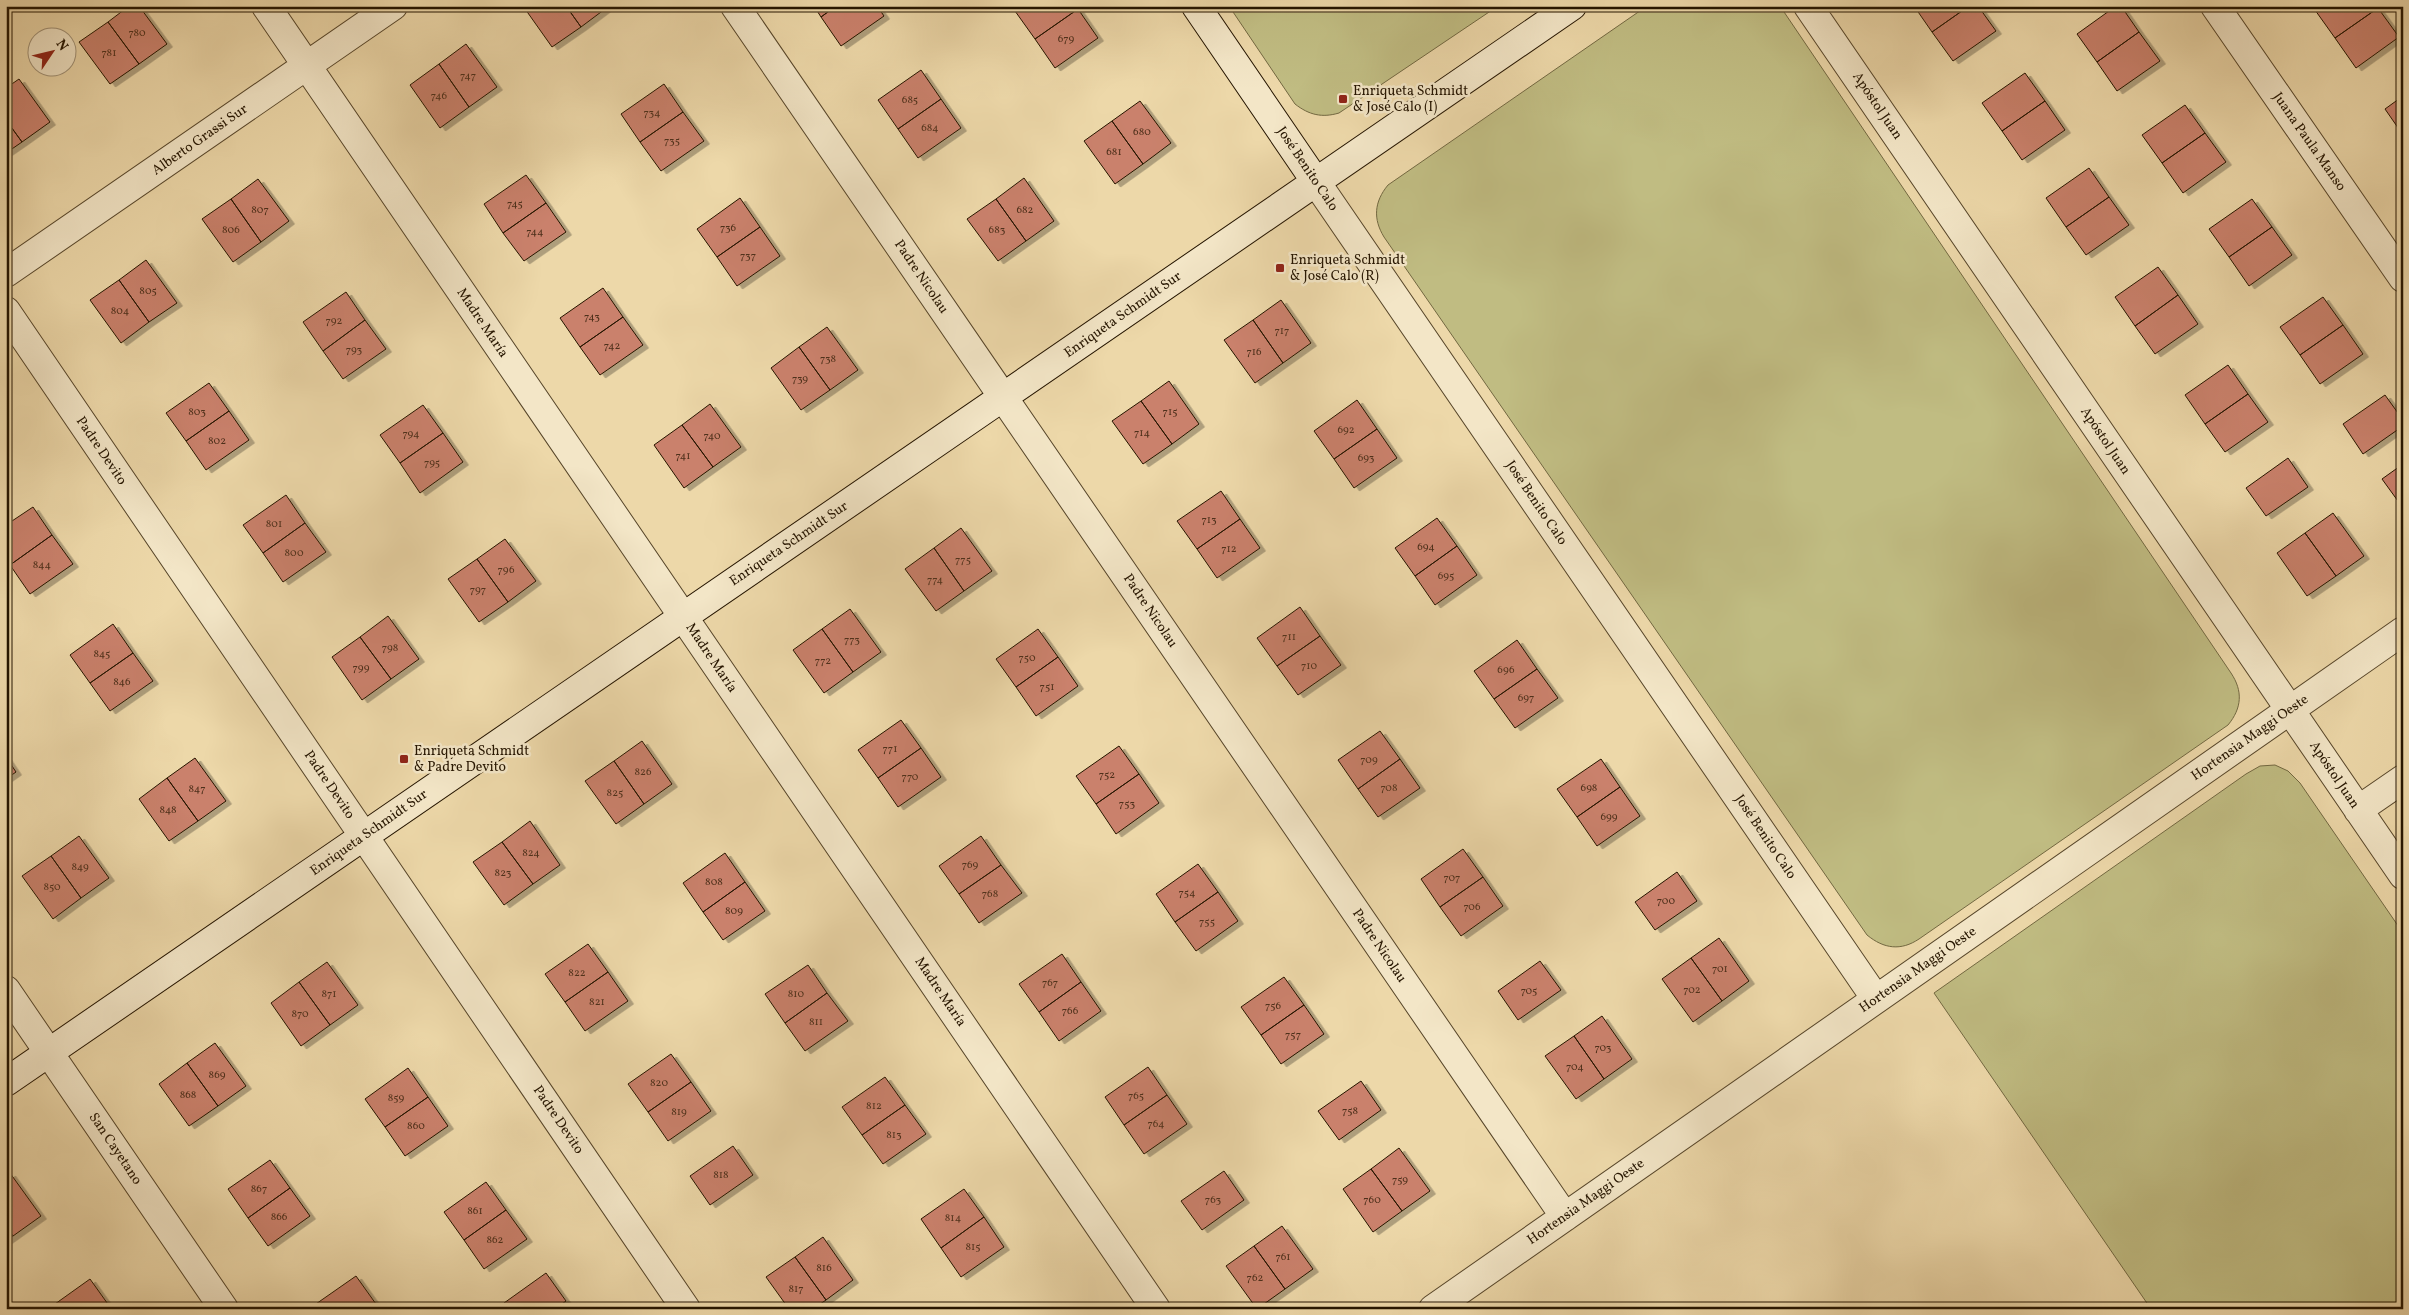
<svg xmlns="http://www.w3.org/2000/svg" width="2409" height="1315" font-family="Vollkorn,serif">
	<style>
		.green { fill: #c0bc82; stroke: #726841 }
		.building { fill: #ca816c; stroke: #251500; filter: url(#shadow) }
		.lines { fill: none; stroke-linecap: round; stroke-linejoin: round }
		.street-casing { stroke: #57462a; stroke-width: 30 }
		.secondary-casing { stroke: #251500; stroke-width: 30 }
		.street { stroke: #f3e6c7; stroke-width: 28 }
		.secondary { stroke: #f3e6c7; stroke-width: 28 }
		.poi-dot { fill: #8f2418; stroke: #f3e6c7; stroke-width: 2 }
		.labels { text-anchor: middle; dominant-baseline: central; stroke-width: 5; stroke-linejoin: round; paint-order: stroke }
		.number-label { font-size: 11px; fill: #4e301b }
		.poi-label { font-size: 14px; fill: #251500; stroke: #f3e6c7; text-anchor: start }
		.street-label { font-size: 14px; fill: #251500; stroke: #f3e6c7 }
	</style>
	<defs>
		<filter id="shadow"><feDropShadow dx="5.5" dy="3" stdDeviation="0" flood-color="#0004"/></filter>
	</defs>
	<rect width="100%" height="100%" fill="#edd8a9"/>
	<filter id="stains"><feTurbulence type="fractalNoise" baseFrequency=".004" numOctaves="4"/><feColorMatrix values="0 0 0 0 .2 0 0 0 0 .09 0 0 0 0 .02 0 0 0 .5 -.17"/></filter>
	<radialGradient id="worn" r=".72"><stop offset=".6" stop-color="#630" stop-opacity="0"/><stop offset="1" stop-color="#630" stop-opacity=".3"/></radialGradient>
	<path class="green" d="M1229,6H1498L1339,113C1322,118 1309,115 1295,104Z
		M1647,6H1780L2231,673C2243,691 2242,708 2228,725L1919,939C1901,951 1884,949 1867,935L1384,237C1373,219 1374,202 1388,185Z
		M2275,765L2288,771L2300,783L2403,933V1309H2151L1934,993L2246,774L2260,766Z"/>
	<path class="building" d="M129,6H139L167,44L139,64L108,22Z
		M523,6H566L581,27L552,47Z
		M566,6H609L581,27Z
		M814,6H836L821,17Z
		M836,6H877L884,16L841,46L821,17Z
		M1022,6H1076L1078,9L1035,39L1015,11Z
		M1914,6H1969L1932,32Z
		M1969,6H1978L1996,31L1953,61L1932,32Z
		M2116,6H2121L2139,32L2097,62L2077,34Z
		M2321,6H2377L2378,8L2335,38L2315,10Z
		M2378,8L2399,37L2356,68L2335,38Z
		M1078,9L1098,38L1055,68L1035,39Z
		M108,22L139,64L110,84L79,42Z
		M2139,32L2160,61L2117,91L2097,62Z
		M466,44L497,87L469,107L439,64Z
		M439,64L469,107L440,128L410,85Z
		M921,70L941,99L898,129L878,100Z
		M2025,73L2045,101L2002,131L1982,103Z
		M19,79L50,122L22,142L6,120V88Z
		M664,84L683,112L640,142L621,114Z
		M2403,96V135L2385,109Z
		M941,99L961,128L918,158L898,129Z
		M1140,101L1171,143L1143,164L1112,121Z
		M2045,101L2065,130L2022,160L2002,131Z
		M2185,105L2205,133L2162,163L2142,135Z
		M683,112L704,141L661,171L640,142Z
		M6,120L22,142L6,153Z
		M1112,121L1143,164L1115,184L1084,141Z
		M2205,133L2226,162L2183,193L2162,163Z
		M2089,168L2109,197L2066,227L2046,198Z
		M526,175L546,203L503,233L484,204Z
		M1024,178L1054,221L1026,241L996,199Z
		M258,179L289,221L261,242L231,199Z
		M2109,197L2129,225L2086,255L2066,227Z
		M740,198L760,227L717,257L697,229Z
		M231,199L261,242L233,262L202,219Z
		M996,199L1026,241L998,261L967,219Z
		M2252,199L2272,227L2229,257L2209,229Z
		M546,203L566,232L524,261L503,233Z
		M760,227L780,256L737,286L717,257Z
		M2272,227L2292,255L2249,286L2229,257Z
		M146,260L177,303L149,322L119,280Z
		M2158,267L2178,295L2135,326L2115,297Z
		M119,280L149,322L121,343L90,300Z
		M603,288L623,317L580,347L560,318Z
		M346,292L365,320L323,351L303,322Z
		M2178,295L2198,324L2155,354L2135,326Z
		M2323,297L2343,325L2300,355L2280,327Z
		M1281,300L1311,343L1283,363L1253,320Z
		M623,317L643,345L600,375L580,347Z
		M365,320L386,349L343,379L323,351Z
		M1253,320L1283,363L1255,383L1224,340Z
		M2343,325L2363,354L2320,384L2300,355Z
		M827,327L858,370L830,390L799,347Z
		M799,347L830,390L801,410L771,368Z
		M2228,365L2248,394L2205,424L2185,395Z
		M1169,381L1199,424L1172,444L1141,401Z
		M209,383L229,411L186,441L166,413Z
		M2248,394L2268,422L2225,452L2205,424Z
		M2385,395L2403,420V426L2363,454L2343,424Z
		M1357,400L1377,429L1334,459L1314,431Z
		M1141,401L1172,444L1143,464L1112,421Z
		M710,404L741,447L713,467L682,425Z
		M423,405L443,433L400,463L380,435Z
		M229,411L249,440L206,470L186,441Z
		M682,425L713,467L684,488L654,445Z
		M1377,429L1397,458L1354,488L1334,459Z
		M443,433L463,462L420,493L400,463Z
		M2288,458L2308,487L2266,516L2246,488Z
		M2403,464V508L2382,479Z
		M1221,491L1240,519L1197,549L1177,521Z
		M286,495L305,523L263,553L243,525Z
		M33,507L52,535L10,565L6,559V525Z
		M2333,513L2364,556L2336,576L2305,533Z
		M1437,518L1457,546L1415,576L1395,548Z
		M1240,519L1260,548L1217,578L1197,549Z
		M305,523L326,552L283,582L263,553Z
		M961,528L992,571L964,591L934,548Z
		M2305,533L2336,576L2307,596L2277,553Z
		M52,535L73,564L30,594L10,565Z
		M505,539L536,581L508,602L477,559Z
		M1457,546L1477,575L1435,605L1415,576Z
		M934,548L964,591L936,611L905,569Z
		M477,559L508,602L479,622L448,579Z
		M1300,607L1320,636L1277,666L1257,638Z
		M850,609L881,652L853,672L822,629Z
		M388,616L419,659L391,679L360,637Z
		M113,624L133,653L90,683L70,655Z
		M822,629L853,672L824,693L793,650Z
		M1038,629L1058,657L1016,687L996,659Z
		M1320,636L1341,665L1298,695L1277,666Z
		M360,637L391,679L362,700L332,657Z
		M1517,640L1537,669L1494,699L1474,671Z
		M133,653L153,681L110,711L90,683Z
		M1058,657L1078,686L1036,716L1016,687Z
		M1537,669L1558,698L1515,728L1494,699Z
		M901,720L921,748L878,778L858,750Z
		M1380,731L1400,759L1358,789L1338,760Z
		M642,741L672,784L644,804L614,761Z
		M1119,746L1139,774L1096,804L1076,776Z
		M921,748L941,777L898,807L878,778Z
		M6,757L16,772L6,779Z
		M195,758L226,801L198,821L167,778Z
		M1400,759L1420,788L1378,817L1358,789Z
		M1601,759L1620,787L1577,817L1557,789Z
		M614,761L644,804L616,824L585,781Z
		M1139,774L1159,803L1116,834L1096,804Z
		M167,778L198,821L169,841L139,799Z
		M1620,787L1640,816L1597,846L1577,817Z
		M530,821L560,865L533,884L502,842Z
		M79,836L109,878L81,898L51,856Z
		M981,836L1001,865L959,894L939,866Z
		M502,842L533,884L504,905L473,862Z
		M1463,849L1483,877L1440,907L1421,879Z
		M725,853L745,882L703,912L683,883Z
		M51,856L81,898L53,919L22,876Z
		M1198,864L1218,892L1175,922L1156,894Z
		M1001,865L1022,893L979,923L959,894Z
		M1677,872L1697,901L1655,930L1635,902Z
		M1483,877L1503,906L1461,936L1440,907Z
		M745,882L765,911L723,940L703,912Z
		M1218,892L1238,921L1196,951L1175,922Z
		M1719,938L1749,981L1722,1001L1691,958Z
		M588,944L608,972L565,1002L545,974Z
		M1062,954L1081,982L1039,1012L1019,984Z
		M1691,958L1722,1001L1693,1022L1662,979Z
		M1540,961L1561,990L1518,1020L1498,991Z
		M327,962L358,1005L330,1025L299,982Z
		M808,965L827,993L785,1023L765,994Z
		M608,972L628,1001L585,1031L565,1002Z
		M1284,977L1304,1005L1261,1035L1241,1007Z
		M299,982L330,1025L301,1046L271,1003Z
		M1081,982L1101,1011L1059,1041L1039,1012Z
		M827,993L848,1021L805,1051L785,1023Z
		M1304,1005L1324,1034L1281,1064L1261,1035Z
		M1602,1016L1632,1059L1604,1079L1574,1036Z
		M1574,1036L1604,1079L1576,1099L1545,1056Z
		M215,1043L246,1086L218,1106L187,1063Z
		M671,1054L691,1082L648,1112L628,1084Z
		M187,1063L218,1106L189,1126L159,1084Z
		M1148,1067L1167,1095L1124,1125L1105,1097Z
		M408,1068L428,1097L385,1127L365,1099Z
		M885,1077L905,1105L862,1135L842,1107Z
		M1361,1081L1381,1110L1339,1140L1318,1111Z
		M691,1082L711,1111L668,1141L648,1112Z
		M1167,1095L1187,1124L1144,1154L1124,1125Z
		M428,1097L448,1126L405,1156L385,1127Z
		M905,1105L926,1134L883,1164L862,1135Z
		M733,1146L753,1175L710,1205L690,1176Z
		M1399,1148L1430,1191L1402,1211L1371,1169Z
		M270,1160L290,1188L248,1218L228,1189Z
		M1371,1169L1402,1211L1373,1232L1343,1189Z
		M1224,1171L1244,1200L1202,1230L1181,1201Z
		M10,1173L41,1216L13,1236L6,1227V1176Z
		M486,1182L506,1210L464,1240L444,1212Z
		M290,1188L310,1216L268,1246L248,1218Z
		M964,1189L984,1217L941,1248L921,1219Z
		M506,1210L527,1239L484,1269L464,1240Z
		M984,1217L1004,1247L961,1277L941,1248Z
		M1282,1226L1313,1269L1285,1289L1254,1246Z
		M6,1227L13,1236L6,1241Z
		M823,1237L853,1280L826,1300L795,1257Z
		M1254,1246L1285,1289L1257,1309L1226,1266Z
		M795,1257L826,1300L813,1309H789L766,1277Z
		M546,1273L566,1301L555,1309H508L504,1303Z
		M356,1276L376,1304L369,1309H316L313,1306Z
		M90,1279L110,1307L108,1309H48Z"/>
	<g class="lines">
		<defs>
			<path id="street" d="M266,6L1156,1309
				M735,6L1565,1217
				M1808,6L2403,875
				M2215,6L2403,278
				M1316,182L1876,999
				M6,273L393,6
				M6,311L686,1309
				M2358,810L2403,779
				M6,990L224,1309
				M1433,1309L2403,631"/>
			<path id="secondary" d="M1196,6L1316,182
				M6,1082L1572,6"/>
		</defs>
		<use href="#street" class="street-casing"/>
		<use href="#secondary" class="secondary-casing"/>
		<use href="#street" class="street"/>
		<use href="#secondary" class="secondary"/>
	</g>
	<g class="poi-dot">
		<rect x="1338" y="94" width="10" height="10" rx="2.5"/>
		<rect x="1275" y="263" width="10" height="10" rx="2.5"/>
		<rect x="399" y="754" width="10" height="10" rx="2.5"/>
	</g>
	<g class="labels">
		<g class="number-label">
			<text x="137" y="33">780</text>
			<text x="1066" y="39">679</text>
			<text x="109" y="53">781</text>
			<text x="468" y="76">747</text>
			<text x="439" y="96">746</text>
			<text x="910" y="100">685</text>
			<text x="652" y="113">734</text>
			<text x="930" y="128">684</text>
			<text x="1142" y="132">680</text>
			<text x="672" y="141">735</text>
			<text x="1114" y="152">681</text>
			<text x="515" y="204">745</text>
			<text x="260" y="210">807</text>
			<text x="1025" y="210">682</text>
			<text x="728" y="228">736</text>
			<text x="231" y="230">806</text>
			<text x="997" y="230">683</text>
			<text x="535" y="232">744</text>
			<text x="748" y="256">737</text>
			<text x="148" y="291">805</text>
			<text x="120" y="311">804</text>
			<text x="592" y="317">743</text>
			<text x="334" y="321">792</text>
			<text x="1282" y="331">717</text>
			<text x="612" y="346">742</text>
			<text x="354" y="350">793</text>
			<text x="1254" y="352">716</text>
			<text x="828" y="359">738</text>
			<text x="800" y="379">739</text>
			<text x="197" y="412">803</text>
			<text x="1170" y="412">715</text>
			<text x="1346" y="430">692</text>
			<text x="1142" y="433">714</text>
			<text x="411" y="434">794</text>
			<text x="712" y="436">740</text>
			<text x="217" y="441">802</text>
			<text x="683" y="456">741</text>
			<text x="1366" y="458">693</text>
			<text x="432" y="463">795</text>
			<text x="1209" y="520">713</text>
			<text x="274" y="524">801</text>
			<text x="1426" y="547">694</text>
			<text x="1229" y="549">712</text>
			<text x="294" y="553">800</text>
			<text x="963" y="560">775</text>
			<text x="42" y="565">844</text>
			<text x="506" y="570">796</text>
			<text x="1446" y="576">695</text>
			<text x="935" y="580">774</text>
			<text x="478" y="590">797</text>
			<text x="1289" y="637">711</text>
			<text x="852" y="640">773</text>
			<text x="390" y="648">798</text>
			<text x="102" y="654">845</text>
			<text x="1027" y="658">750</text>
			<text x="823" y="661">772</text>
			<text x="1309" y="666">710</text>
			<text x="361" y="668">799</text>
			<text x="1506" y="670">696</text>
			<text x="122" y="682">846</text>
			<text x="1047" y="687">751</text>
			<text x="1526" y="698">697</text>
			<text x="890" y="749">771</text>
			<text x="1369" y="760">709</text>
			<text x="643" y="772">826</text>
			<text x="1107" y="775">752</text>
			<text x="910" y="777">770</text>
			<text x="1389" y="788">708</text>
			<text x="1589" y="788">698</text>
			<text x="197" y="789">847</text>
			<text x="615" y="793">825</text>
			<text x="1127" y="804">753</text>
			<text x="168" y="810">848</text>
			<text x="1609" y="817">699</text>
			<text x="531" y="853">824</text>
			<text x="970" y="865">769</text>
			<text x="80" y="867">849</text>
			<text x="503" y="873">823</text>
			<text x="1452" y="878">707</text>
			<text x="714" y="882">808</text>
			<text x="52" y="887">850</text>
			<text x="1187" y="893">754</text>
			<text x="990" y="894">768</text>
			<text x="1666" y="901">700</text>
			<text x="1472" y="907">706</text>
			<text x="734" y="911">809</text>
			<text x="1207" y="922">755</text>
			<text x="1720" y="969">701</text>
			<text x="577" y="973">822</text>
			<text x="1050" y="983">767</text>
			<text x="1692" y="990">702</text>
			<text x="1529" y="991">705</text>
			<text x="329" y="994">871</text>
			<text x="796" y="994">810</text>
			<text x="597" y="1002">821</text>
			<text x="1273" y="1006">756</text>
			<text x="1070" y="1011">766</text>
			<text x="300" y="1014">870</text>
			<text x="816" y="1022">811</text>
			<text x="1293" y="1035">757</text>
			<text x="1603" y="1048">703</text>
			<text x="1575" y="1067">704</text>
			<text x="217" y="1075">869</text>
			<text x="659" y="1083">820</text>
			<text x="188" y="1095">868</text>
			<text x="1136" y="1096">765</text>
			<text x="396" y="1098">859</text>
			<text x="874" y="1106">812</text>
			<text x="1350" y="1111">758</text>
			<text x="679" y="1112">819</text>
			<text x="1156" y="1124">764</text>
			<text x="416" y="1126">860</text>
			<text x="894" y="1135">813</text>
			<text x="721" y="1175">818</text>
			<text x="1400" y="1180">759</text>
			<text x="259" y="1189">867</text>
			<text x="1213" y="1200">763</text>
			<text x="1372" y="1200">760</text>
			<text x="475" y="1211">861</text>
			<text x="279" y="1217">866</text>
			<text x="953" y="1218">814</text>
			<text x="495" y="1240">862</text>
			<text x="973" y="1247">815</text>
			<text x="1283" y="1257">761</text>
			<text x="824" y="1268">816</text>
			<text x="1255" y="1278">762</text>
			<text x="796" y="1289">817</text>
		</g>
		<g class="poi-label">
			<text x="1353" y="91">Enriqueta Schmidt<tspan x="1353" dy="16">&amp; José Calo (I)</tspan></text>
			<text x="1290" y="260">Enriqueta Schmidt<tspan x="1290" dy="16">&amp; José Calo (R)</tspan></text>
			<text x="414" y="751">Enriqueta Schmidt<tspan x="414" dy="16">&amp; Padre Devito</tspan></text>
		</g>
		<g class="street-label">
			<text transform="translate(1877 106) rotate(56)">Apóstol Juan</text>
			<text transform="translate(200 140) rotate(-35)">Alberto Grassi Sur</text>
			<text transform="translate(2309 142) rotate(55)">Juana Paula Manso</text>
			<text transform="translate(1307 169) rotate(56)">José Benito Calo</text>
			<text transform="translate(921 277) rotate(56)">Padre Nicolau</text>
			<text transform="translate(1123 315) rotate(-35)">Enriqueta Schmidt Sur</text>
			<text transform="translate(482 323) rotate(56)">Madre María</text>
			<text transform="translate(2105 441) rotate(56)">Apóstol Juan</text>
			<text transform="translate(101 451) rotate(56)">Padre Devito</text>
			<text transform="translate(1536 503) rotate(56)">José Benito Calo</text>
			<text transform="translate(789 544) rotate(-34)">Enriqueta Schmidt Sur</text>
			<text transform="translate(1150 611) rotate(56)">Padre Nicolau</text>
			<text transform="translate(711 658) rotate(56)">Madre María</text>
			<text transform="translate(2250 738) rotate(-35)">Hortensia Maggi Oeste</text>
			<text transform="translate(2334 775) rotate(56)">Apóstol Juan</text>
			<text transform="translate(329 785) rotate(56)">Padre Devito</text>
			<text transform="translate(369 833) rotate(-35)">Enriqueta Schmidt Sur</text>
			<text transform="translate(1765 837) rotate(56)">José Benito Calo</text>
			<text transform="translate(1379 946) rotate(56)">Padre Nicolau</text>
			<text transform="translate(1918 970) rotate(-35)">Hortensia Maggi Oeste</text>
			<text transform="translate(940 992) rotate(56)">Madre María</text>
			<text transform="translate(558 1120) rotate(56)">Padre Devito</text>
			<text transform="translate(115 1149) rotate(56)">San Cayetano</text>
			<text transform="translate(1586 1202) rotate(-35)">Hortensia Maggi Oeste</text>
		</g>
	</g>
	<rect width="2409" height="1315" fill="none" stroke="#edd8a9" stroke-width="25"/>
	<rect x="8" y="8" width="2394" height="1300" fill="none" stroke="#251500" stroke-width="2.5"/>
	<rect x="12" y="12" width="2384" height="1290" fill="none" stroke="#251500"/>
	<g transform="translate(52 52) rotate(55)"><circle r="24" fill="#f3e6c7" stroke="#a19277"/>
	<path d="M0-4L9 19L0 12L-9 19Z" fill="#8f2418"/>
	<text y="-8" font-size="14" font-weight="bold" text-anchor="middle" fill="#251500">N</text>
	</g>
	<rect width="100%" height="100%" filter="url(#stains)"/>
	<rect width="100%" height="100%" fill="url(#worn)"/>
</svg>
